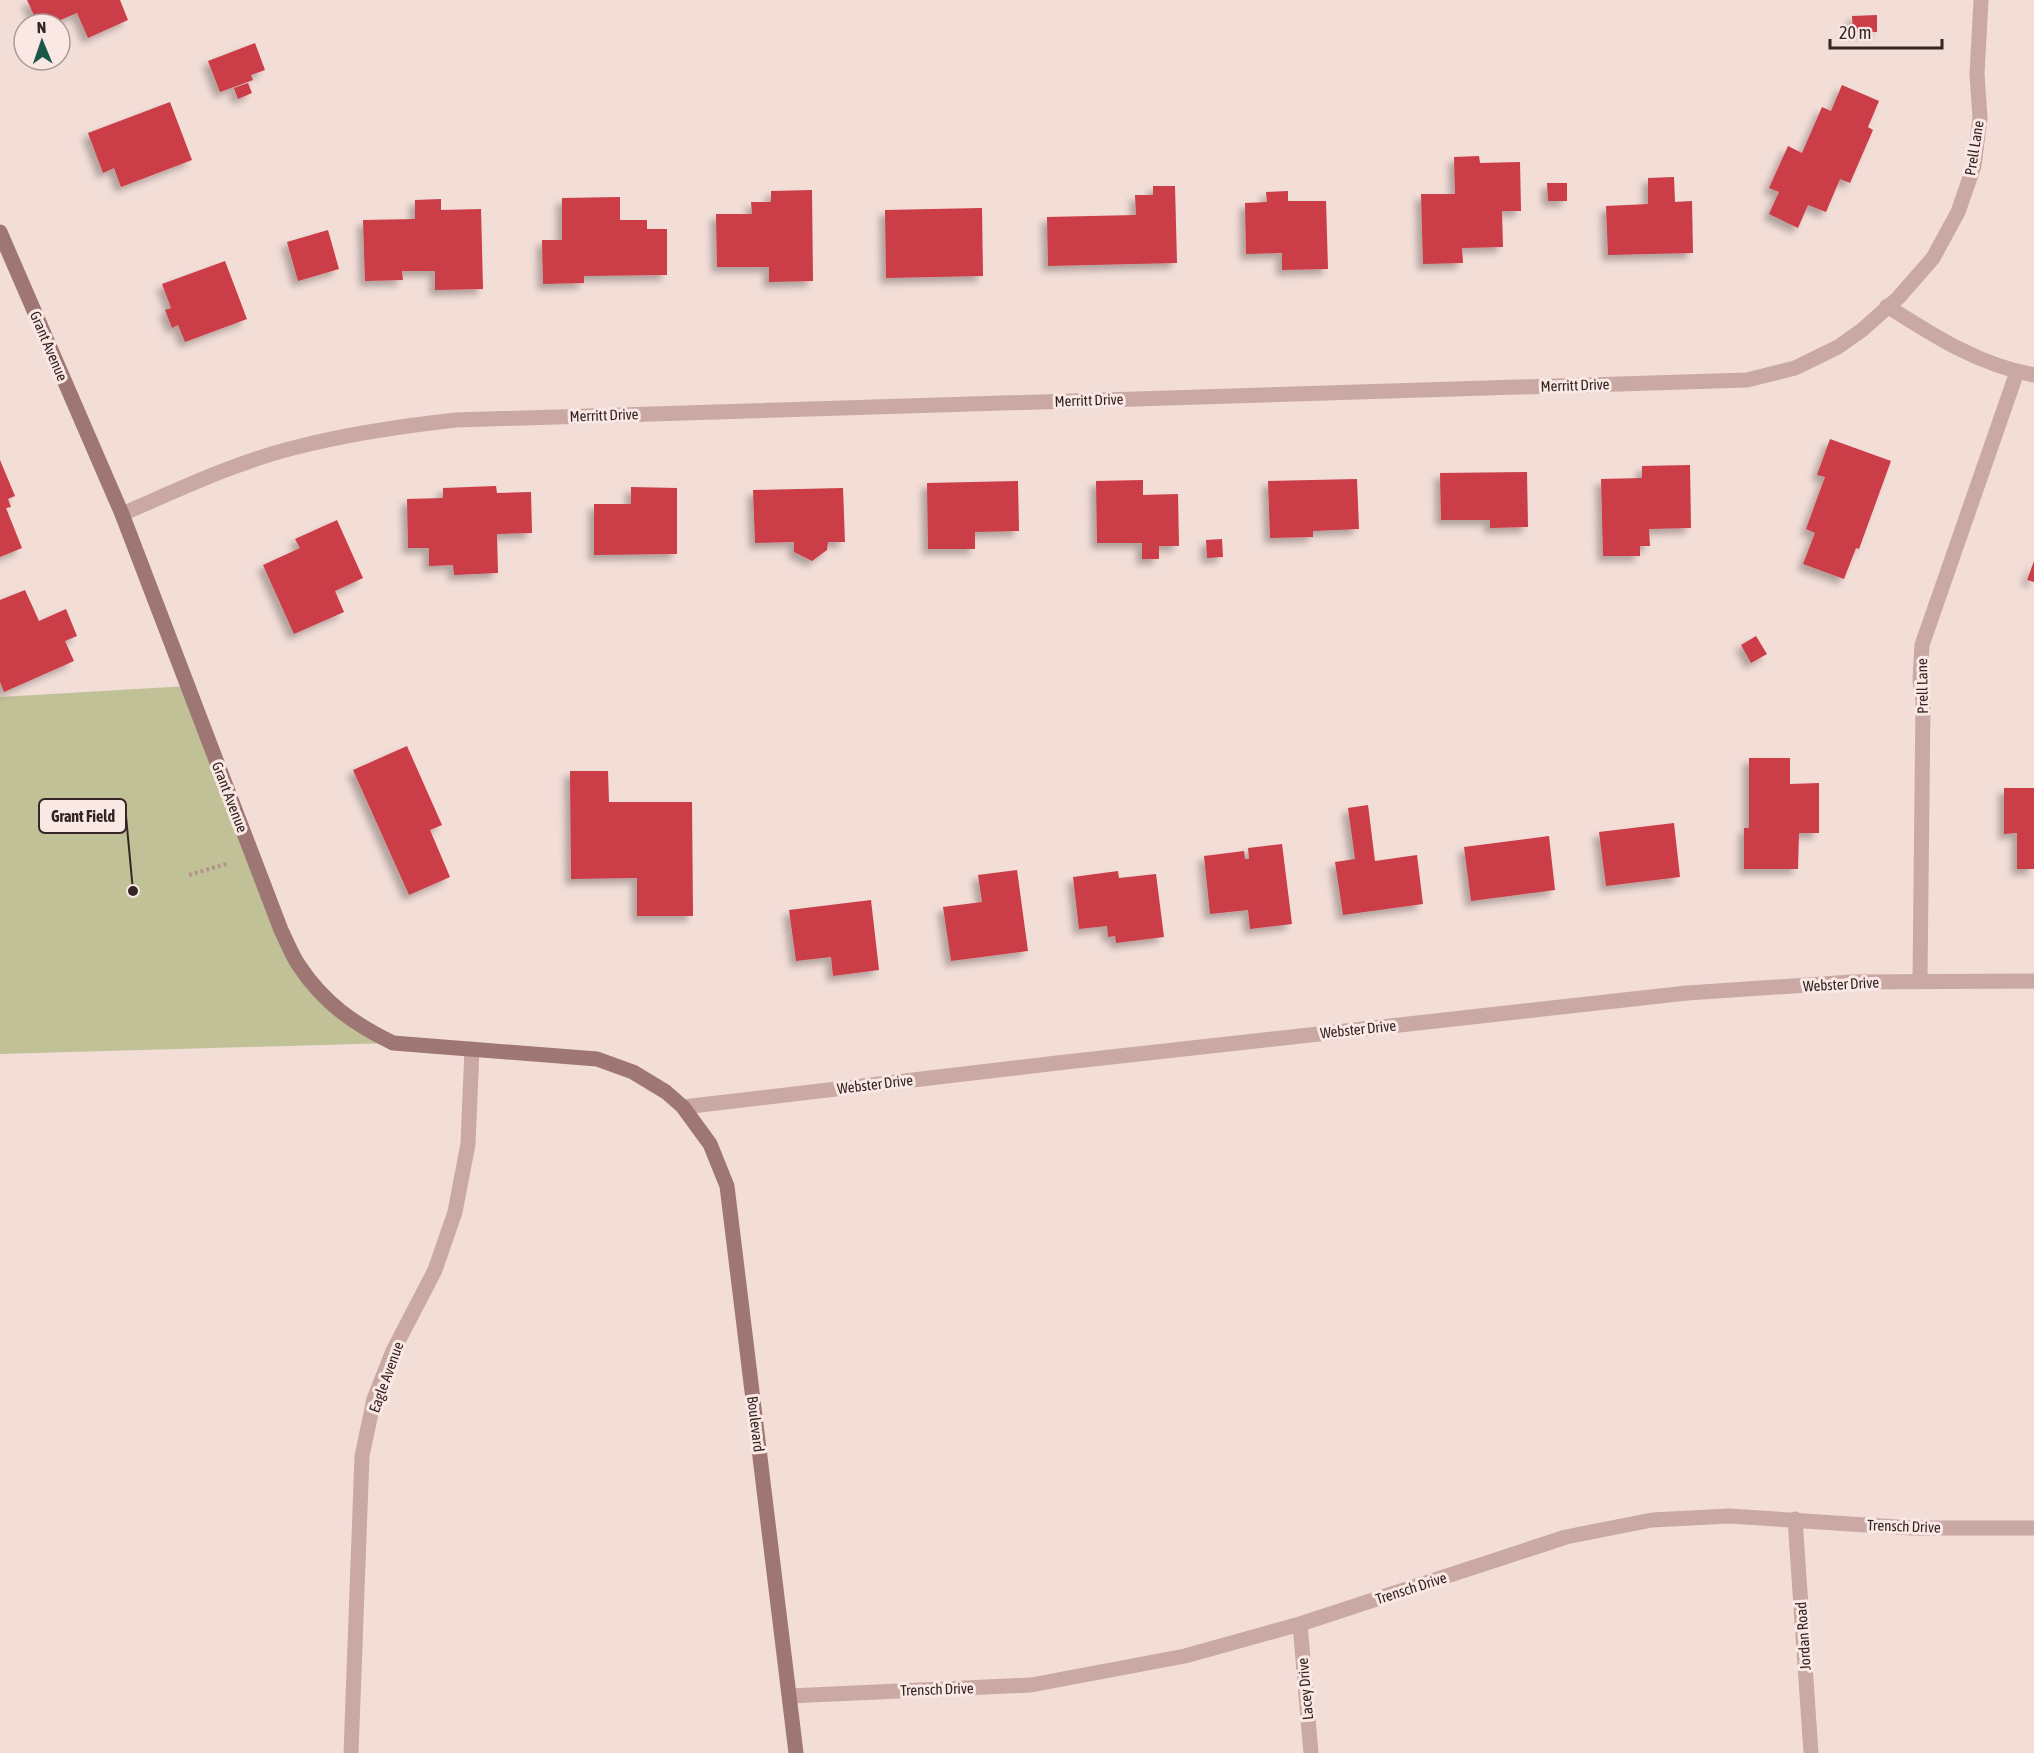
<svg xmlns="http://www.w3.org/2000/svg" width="2034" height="1753" font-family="'Asap Condensed',sans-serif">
<defs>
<filter id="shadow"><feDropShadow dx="-5.5" dy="5.5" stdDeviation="3" flood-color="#0004"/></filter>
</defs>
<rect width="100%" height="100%" fill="#f2ddd7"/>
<path fill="#c0c197" d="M 188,686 L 281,930 L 327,1001 L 393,1043 L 0,1054 L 0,697 Z"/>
<path fill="#cb3c47" filter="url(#shadow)" d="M 27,0 L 120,0 L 128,20 L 88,38 L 77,13 L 51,24 L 38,24 Z
M 1877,15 L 1877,32 L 1853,32 L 1852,16 Z
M 255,43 L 265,70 L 251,75 L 253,80 L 220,92 L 208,61 Z
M 248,83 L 252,93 L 238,99 L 234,88 Z
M 1842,85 L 1879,101 L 1868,127 L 1873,130 L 1850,183 L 1840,179 L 1826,212 L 1808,205 L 1798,228 L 1769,214 L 1779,192 L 1769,188 L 1788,146 L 1802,153 L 1822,107 L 1831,111 Z
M 170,102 L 192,160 L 121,187 L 114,168 L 103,173 L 88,133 Z
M 1479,156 L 1480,163 L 1520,162 L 1521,211 L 1502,211 L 1503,247 L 1462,248 L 1463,263 L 1423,264 L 1421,194 L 1455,194 L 1454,157 Z
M 1674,177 L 1675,202 L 1692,201 L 1693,253 L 1608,255 L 1606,206 L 1648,204 L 1648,178 Z
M 1547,183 L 1567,183 L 1567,201 L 1548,201 Z
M 1153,186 L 1175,186 L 1177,263 L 1048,266 L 1047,217 L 1136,215 L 1135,195 L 1153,195 Z
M 812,190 L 813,281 L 769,282 L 769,267 L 717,267 L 716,214 L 752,214 L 751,202 L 771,202 L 771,191 Z
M 1288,191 L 1288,201 L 1326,201 L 1328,269 L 1282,270 L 1282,253 L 1246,254 L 1245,203 L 1267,202 L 1266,192 Z
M 620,197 L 620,220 L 647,220 L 647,229 L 667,229 L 667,275 L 584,276 L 584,283 L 543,284 L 542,240 L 562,240 L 562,198 Z
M 441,199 L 441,210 L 481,209 L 483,289 L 435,290 L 435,271 L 402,271 L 403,280 L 365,281 L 363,220 L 415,219 L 415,200 Z
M 982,208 L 983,276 L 886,278 L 885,210 Z
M 328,230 L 339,269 L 298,281 L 287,242 Z
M 225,261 L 247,319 L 185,342 L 178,325 L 172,328 L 165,310 L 171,308 L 162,284 Z
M 1830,439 L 1891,461 L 1859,549 L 1856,548 L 1844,579 L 1803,564 L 1815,533 L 1806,529 L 1825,477 L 1817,475 Z
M 0,460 L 15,496 L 8,499 L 11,507 L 6,508 L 22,548 L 0,557 Z
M 1690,465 L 1691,528 L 1649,529 L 1650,546 L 1640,546 L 1640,556 L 1603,556 L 1601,479 L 1642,478 L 1642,466 Z
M 1527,472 L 1528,527 L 1490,528 L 1490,520 L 1441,520 L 1440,473 Z
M 1357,479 L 1359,529 L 1313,531 L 1313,537 L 1270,538 L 1268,481 Z
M 1143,480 L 1143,495 L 1178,494 L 1179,546 L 1159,546 L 1159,559 L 1142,559 L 1142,543 L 1097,543 L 1096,481 Z
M 1018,481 L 1019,531 L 975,532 L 975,549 L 928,549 L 927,483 Z
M 496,486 L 497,493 L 531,492 L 532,533 L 497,534 L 498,573 L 454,575 L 453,565 L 429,566 L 429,548 L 408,548 L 407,499 L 443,498 L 443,488 Z
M 631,487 L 677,488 L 677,554 L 594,555 L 594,504 L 631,504 Z
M 843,488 L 845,542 L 828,542 L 827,550 L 812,561 L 794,552 L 794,542 L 755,543 L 753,490 Z
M 337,520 L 363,578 L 335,591 L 344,612 L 294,634 L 263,565 L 300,548 L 295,539 Z
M 1222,539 L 1223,557 L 1207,558 L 1206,540 Z
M 2034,561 L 2034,582 L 2027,580 Z
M 25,590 L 39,621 L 66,609 L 77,636 L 65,641 L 74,661 L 4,692 L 0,682 L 0,600 Z
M 1756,636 L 1767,654 L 1751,663 L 1741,645 Z
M 407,746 L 442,825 L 430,830 L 450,877 L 409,895 L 353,770 Z
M 1749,758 L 1790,758 L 1790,784 L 1819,783 L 1819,833 L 1799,833 L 1798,869 L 1744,869 L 1744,828 L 1749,828 Z
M 570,771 L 608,771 L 609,802 L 692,802 L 693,916 L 637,916 L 637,878 L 571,879 Z
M 2004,788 L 2034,788 L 2034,869 L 2017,869 L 2017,833 L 2004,834 Z
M 1368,805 L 1375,861 L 1417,855 L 1423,904 L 1343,915 L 1335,862 L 1355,859 L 1348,808 Z
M 1674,823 L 1680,877 L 1606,886 L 1599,832 Z
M 1549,836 L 1555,890 L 1471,901 L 1464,847 Z
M 1282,844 L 1292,924 L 1250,929 L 1248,910 L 1210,914 L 1204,856 L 1244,851 L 1245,859 L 1249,859 L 1248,848 Z
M 1017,870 L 1028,951 L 951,961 L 943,907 L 982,902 L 978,875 Z
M 1118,871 L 1119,878 L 1156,874 L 1164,937 L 1116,943 L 1115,936 L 1108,937 L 1107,926 L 1079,929 L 1073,877 Z
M 871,900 L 879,970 L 833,976 L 831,957 L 796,961 L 789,910 Z"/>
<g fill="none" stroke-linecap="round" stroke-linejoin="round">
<path stroke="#b6928d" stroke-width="4" stroke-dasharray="3 3" stroke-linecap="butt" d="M 189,875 L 229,863"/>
<path stroke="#caa8a3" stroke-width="15" d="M 1887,306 C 1934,336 1979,365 2034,375
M 122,514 C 178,490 234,463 293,448 C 347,434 401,426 456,420 L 1747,380 L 1795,368 L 1838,347 L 1862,330 L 1898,298 L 1933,258 L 1958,212 L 1974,166 L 1980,118 L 1977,74 L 1981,0
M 1920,981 L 1923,700 L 1920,681 L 1922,645 L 2017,372
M 683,1107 L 1057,1063 L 1687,993 L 1851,982 L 2034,981
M 1795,1519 L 1811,1753
M 1300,1624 L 1311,1753
M 790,1696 L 1031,1685 L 1185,1656 L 1300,1624 L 1566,1537 L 1652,1520 L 1729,1516 L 1912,1528 L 2034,1528
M 351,1753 L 362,1456 L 374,1399 L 393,1351 L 435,1270 L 455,1212 L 468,1144 L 472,1049"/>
<path stroke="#9e7674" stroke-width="15" d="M 0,232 L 122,514 L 281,930 C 287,942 292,956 300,967 C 324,1003 354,1024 393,1043 L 597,1059 L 633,1072 L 666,1092 L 683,1107 L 710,1144 L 727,1186 L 796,1753"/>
</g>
<g text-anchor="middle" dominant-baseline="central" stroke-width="6" stroke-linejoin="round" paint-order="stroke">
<g font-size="15" fill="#352525" stroke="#fae8e4">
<text transform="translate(1974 148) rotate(-81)">Prell Lane</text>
<text transform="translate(49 346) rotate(67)">Grant Avenue</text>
<text transform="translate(1575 385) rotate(-2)">Merritt Drive</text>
<text transform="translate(1089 400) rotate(-2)">Merritt Drive</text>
<text transform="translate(604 415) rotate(-2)">Merritt Drive</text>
<text transform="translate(1922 686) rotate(-91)">Prell Lane</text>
<text transform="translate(230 797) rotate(69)">Grant Avenue</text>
<text transform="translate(1841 984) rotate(-3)">Webster Drive</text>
<text transform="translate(1358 1029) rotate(-6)">Webster Drive</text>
<text transform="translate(875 1084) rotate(-7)">Webster Drive</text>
<text transform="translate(386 1377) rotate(-70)">Eagle Avenue</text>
<text transform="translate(756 1424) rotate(83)">Boulevard</text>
<text transform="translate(1904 1526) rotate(2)">Trensch Drive</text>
<text transform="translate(1411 1588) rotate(-18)">Trensch Drive</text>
<text transform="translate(1803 1636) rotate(-94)">Jordan Road</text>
<text transform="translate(937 1689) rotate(-2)">Trensch Drive</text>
<text transform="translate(1305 1689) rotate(-95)">Lacey Drive</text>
</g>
</g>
<path fill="none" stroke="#352525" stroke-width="2" d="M133 891L126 816"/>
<circle fill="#352525" stroke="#fae8e4" stroke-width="2" cx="133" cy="891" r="6"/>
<rect fill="#fae8e4" stroke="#352525" stroke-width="2" x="39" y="799" width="87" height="34" rx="6"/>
<g font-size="16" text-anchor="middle" font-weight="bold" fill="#352525">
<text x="83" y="822">Grant Field</text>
</g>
<g transform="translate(42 42) rotate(358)"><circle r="28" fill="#fae8e4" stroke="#ab9a98" stroke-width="1.5"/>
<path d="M0-4.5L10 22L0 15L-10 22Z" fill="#195848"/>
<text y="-9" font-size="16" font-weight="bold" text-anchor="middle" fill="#352525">N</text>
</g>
<path d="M1830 39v9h112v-9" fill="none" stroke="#352525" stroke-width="3"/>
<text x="1839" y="39" font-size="18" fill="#352525" stroke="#fae8e4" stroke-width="4.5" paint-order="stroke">20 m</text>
</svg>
